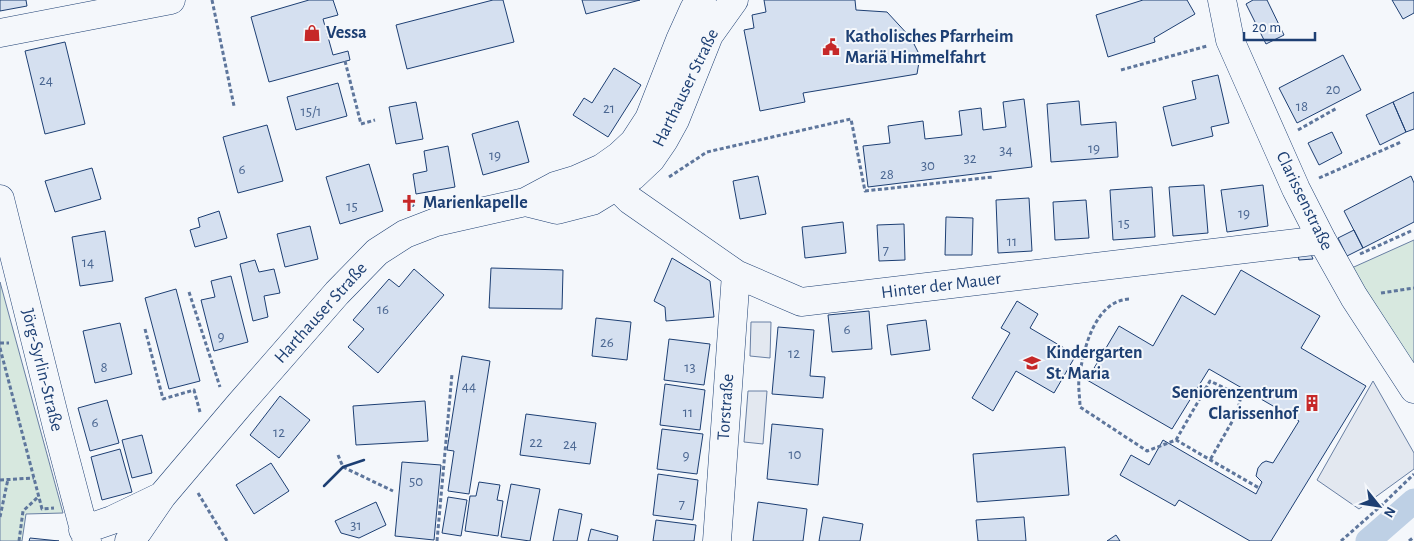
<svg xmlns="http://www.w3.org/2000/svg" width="1414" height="541" font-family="'Alegreya Sans',sans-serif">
<rect width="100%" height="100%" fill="#f4f7fb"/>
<path fill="#d7e8df" stroke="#687fa3" d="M 1414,240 L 1414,373 L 1345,271 Z
M 0,282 L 63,513 L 26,514 L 22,541 L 0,541 Z"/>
<path fill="#e3e8f0" stroke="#687fa3" d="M 751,322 L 771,322 L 770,358 L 750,356 Z
M 1373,381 L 1414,453 L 1414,469 L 1359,509 L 1317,480 Z
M 748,391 L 767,391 L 763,444 L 744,442 Z"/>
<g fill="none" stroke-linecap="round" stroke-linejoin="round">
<path stroke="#bed0e5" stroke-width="25" d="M 1368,541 L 1414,501"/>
</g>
<path fill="#d5e0f0" stroke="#1d3f73" d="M 0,0 L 26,0 L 27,6 L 0,11 Z
M 309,0 L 333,0 L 338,15 L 323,19 L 333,55 L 348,51 L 350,60 L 269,82 L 251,17 Z
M 493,0 L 503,0 L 514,42 L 407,69 L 396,25 Z
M 582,0 L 640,0 L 586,14 Z
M 764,0 L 855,0 L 856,10 L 887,12 L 911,38 L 920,56 L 917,74 L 803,93 L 805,102 L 760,111 L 744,30 L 754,28 L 752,15 L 766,12 Z
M 1143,0 L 1187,0 L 1195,14 L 1154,38 L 1155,42 L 1108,57 L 1096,15 Z
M 1253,0 L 1267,0 L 1284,35 L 1266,44 L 1246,4 Z
M 1392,0 L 1414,0 L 1414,13 L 1403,19 Z
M 65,42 L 85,124 L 45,134 L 25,51 Z
M 1343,55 L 1361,90 L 1297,123 L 1279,88 Z
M 614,68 L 641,85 L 608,137 L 573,115 L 584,98 L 592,103 Z
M 1218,75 L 1229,123 L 1211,127 L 1213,136 L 1172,146 L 1163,107 L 1196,99 L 1192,81 Z
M 338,83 L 347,116 L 296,130 L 287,97 Z
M 1414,92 L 1414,129 L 1406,132 L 1393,102 Z
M 1024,99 L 1032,167 L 868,187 L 863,146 L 890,143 L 888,126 L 923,121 L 925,139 L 962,135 L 959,111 L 981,108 L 983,130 L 1006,127 L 1003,102 Z
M 1079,101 L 1081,125 L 1116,122 L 1118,157 L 1051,162 L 1047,104 Z
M 416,102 L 423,139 L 396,144 L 389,107 Z
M 1393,102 L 1406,132 L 1380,145 L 1366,115 Z
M 518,121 L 529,162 L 483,175 L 472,134 Z
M 267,125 L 283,181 L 238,193 L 223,137 Z
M 1332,132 L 1342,153 L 1319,165 L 1308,143 Z
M 448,146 L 455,187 L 416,194 L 413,174 L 427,171 L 424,151 Z
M 369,164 L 383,211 L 340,224 L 326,177 Z
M 92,168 L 101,199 L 55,212 L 45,181 Z
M 758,176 L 766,214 L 740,219 L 733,181 Z
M 1411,176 L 1414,183 L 1414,222 L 1363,248 L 1344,211 Z
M 1204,185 L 1208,233 L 1173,236 L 1169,187 Z
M 1263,185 L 1268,226 L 1227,232 L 1221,190 Z
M 1152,187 L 1155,237 L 1113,240 L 1110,190 Z
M 412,198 L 414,206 L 407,207 L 405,200 Z
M 1029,198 L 1032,251 L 998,253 L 996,200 Z
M 1086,200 L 1089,238 L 1055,240 L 1053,202 Z
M 219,211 L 227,238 L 195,247 L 190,230 L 200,227 L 198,218 Z
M 946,217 L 973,218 L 972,255 L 945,255 Z
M 843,222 L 846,253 L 805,258 L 802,227 Z
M 904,224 L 905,260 L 879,261 L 877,225 Z
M 310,226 L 318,259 L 285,267 L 277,234 Z
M 1354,230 L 1363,248 L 1347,256 L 1338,238 Z
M 105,231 L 113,281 L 80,286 L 72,237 Z
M 1310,252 L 1313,259 L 1299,260 L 1298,254 Z
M 672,258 L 710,281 L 714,317 L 666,321 L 665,307 L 654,301 Z
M 255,260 L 259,272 L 274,269 L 280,293 L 264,296 L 268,317 L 253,321 L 240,264 Z
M 491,268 L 563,270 L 562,309 L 489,308 Z
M 414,269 L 444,295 L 378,373 L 348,347 L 364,329 L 353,320 L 389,279 L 399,287 Z
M 1241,270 L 1320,316 L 1301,348 L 1366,386 L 1271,541 L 1250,541 L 1179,500 L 1175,506 L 1120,475 L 1131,455 L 1149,465 L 1163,440 L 1256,494 L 1262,482 L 1256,476 L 1258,468 L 1262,463 L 1266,461 L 1273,463 L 1299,421 L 1209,369 L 1172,429 L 1087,380 L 1119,326 L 1153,346 L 1182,295 L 1215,315 Z
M 231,276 L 248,342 L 214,351 L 201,300 L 215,297 L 211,281 Z
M 176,289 L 200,381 L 169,389 L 145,298 Z
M 1017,301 L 1038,314 L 1030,328 L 1076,355 L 1054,393 L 1016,371 L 993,411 L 972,398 L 1010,333 L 1001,328 Z
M 869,311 L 872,349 L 832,352 L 828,315 Z
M 596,318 L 631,322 L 627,360 L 592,356 Z
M 926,320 L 930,350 L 891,355 L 887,325 Z
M 120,323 L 132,374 L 95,383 L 83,331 Z
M 778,327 L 814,330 L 810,376 L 825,377 L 823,398 L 772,394 Z
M 669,339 L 710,344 L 704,385 L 664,380 Z
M 462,356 L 490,361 L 469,494 L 448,491 L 454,451 L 447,450 Z
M 665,384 L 705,390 L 700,430 L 660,425 Z
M 280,396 L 310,420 L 279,458 L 250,435 Z
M 107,400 L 119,443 L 90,451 L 78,408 Z
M 425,401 L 428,441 L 356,445 L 353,406 Z
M 526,414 L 596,423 L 590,464 L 520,455 Z
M 772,424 L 823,429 L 818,485 L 767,479 Z
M 662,429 L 703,434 L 697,474 L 657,469 Z
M 142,435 L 152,473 L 132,478 L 122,440 Z
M 1065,447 L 1069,495 L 977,502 L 973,454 Z
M 120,449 L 132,492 L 102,500 L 91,457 Z
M 402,462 L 441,465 L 434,540 L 395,536 Z
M 271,463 L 289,491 L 254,514 L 236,485 Z
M 658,474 L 698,480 L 693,520 L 653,515 Z
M 479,482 L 500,485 L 497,500 L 503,501 L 498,536 L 465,531 L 470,496 L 476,496 Z
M 511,484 L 540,489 L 530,541 L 501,537 Z
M 448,497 L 467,500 L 461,536 L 442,533 Z
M 376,502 L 386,525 L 359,538 L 341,533 L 335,521 Z
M 758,502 L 807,509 L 803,541 L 753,541 Z
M 559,509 L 582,514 L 577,541 L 553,541 Z
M 823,517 L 863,524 L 860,541 L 819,541 Z
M 1024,517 L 1026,541 L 978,541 L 976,520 Z
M 656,520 L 696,525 L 694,541 L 653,541 Z
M 591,529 L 618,536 L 617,541 L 588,541 Z
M 1116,535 L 1120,541 L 1107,541 Z
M 30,538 L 59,541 L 29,541 Z"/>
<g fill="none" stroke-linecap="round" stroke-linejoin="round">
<g stroke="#1d3f73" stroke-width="29">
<path id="minor" d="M 1222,0 L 1230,40 L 1296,189 L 1322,240 L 1354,297 L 1414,389
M 0,33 L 171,0
M 602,168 L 617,187 L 630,200 L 736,274 L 801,302 L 1322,240
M 0,199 L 58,431 L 87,541
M 525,202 L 557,210 L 592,201 L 633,176 L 651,159 L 664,140 L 675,120 L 709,35 L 734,0
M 83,530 L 112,520 L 160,497
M 129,541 L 138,531 L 162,496 L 240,404 L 337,293 L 377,252 L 405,234 L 436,222 L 525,202 L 555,186 L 575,180 L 602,168 L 619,156 L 634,142 L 649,119 L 680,40 L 694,9 L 702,0
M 717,541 L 736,274"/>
</g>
<path stroke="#5e769c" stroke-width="3" stroke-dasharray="4 2.5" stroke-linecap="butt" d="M 212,0 L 234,106
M 345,61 L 361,124 L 375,120
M 1121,70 L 1207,46
M 1298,130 L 1337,108
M 669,177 L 707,152 L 851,119 L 865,191 L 993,177
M 1319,178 L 1401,142
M 1360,254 L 1411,231
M 189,292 L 220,387
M 1381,293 L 1414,288
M 1129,299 C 1094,301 1083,351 1079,379 C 1078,388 1080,398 1080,407 L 1147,451 L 1176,440 L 1259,488
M 145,329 L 163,399 L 194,390 L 200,412
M 0,343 L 9,343
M 0,348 L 42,509 L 54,508
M 1176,440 L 1210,381 L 1241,396 L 1237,413 L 1210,460
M 338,455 L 343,467 L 393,491
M 0,480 L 34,478
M 198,493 L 227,541
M 0,517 L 8,479
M 19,541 L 23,511 L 38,497
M 437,541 L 452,374
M 1341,541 L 1383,504 L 1414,474
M 1409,541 L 1414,537"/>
<use href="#minor" stroke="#f4f7fb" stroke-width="28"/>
<path stroke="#1d3f73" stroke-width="2.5" d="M 324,486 L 343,467 L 364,460"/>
</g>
<defs>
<g id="shop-bare" transform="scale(1.35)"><path d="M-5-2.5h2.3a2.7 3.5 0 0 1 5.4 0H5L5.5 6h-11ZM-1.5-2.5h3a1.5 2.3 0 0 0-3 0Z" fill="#c62828" stroke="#f4f7fb" stroke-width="2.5" paint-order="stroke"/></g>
<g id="civic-bare" transform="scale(1.35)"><path d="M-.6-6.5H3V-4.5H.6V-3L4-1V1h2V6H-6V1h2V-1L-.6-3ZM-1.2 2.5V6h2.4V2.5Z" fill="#c62828" stroke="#f4f7fb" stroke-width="2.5" paint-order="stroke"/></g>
<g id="church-bare" transform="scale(1.35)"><path d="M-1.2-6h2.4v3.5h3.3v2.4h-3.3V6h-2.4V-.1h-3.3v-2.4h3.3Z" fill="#c62828" stroke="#f4f7fb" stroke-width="2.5" paint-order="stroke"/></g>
<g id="school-bare" transform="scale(1.35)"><path d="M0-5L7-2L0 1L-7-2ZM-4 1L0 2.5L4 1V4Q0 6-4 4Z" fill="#c62828" stroke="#f4f7fb" stroke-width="2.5" paint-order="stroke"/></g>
<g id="building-bare" transform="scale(1.35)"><path d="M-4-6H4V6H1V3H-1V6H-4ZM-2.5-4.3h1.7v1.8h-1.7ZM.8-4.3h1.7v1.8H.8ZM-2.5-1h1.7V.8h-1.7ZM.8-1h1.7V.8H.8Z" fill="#c62828" stroke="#f4f7fb" stroke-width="2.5" paint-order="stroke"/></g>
</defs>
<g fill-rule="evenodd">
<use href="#shop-bare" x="312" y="33"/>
<use href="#civic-bare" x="831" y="47"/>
<use href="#church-bare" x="409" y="203"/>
<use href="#school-bare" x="1032" y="363"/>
<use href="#building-bare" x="1312" y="403"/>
</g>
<g text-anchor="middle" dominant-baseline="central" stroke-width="4" stroke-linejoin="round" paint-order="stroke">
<g font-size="15" fill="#4b6792">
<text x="46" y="80">24</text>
<text x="1333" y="89">20</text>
<text x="1302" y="106">18</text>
<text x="609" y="108">21</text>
<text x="311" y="111">15/1</text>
<text x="1094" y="148">19</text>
<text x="1006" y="150">34</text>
<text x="495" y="155">19</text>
<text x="970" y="158">32</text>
<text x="928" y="165">30</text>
<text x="242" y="169">6</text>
<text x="887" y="174">28</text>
<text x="352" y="206">15</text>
<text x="1244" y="213">19</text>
<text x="1124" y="223">15</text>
<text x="1012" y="241">11</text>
<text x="886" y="250">7</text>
<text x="88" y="262">14</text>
<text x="383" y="309">16</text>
<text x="847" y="329">6</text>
<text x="221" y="336">9</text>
<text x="607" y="342">26</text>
<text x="794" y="353">12</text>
<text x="104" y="367">8</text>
<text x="690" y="367">13</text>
<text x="469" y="386">44</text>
<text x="688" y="412">11</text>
<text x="95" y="422">6</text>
<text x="279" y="432">12</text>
<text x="536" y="442">22</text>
<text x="570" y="444">24</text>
<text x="795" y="454">10</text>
<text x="686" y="455">9</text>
<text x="416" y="481">50</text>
<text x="682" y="504">7</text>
<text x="356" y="525">31</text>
</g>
<g font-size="18" font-weight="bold" fill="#1d3f73" stroke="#f4f7fb" text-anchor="start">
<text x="326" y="33">Vessa</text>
<text x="845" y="37">Katholisches Pfarrheim<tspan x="845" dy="21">Mariä Himmelfahrt</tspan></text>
<text x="423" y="203">Marienkapelle</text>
<text x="1046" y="353">Kindergarten<tspan x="1046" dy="21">St. Maria</tspan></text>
<text x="1298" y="393" text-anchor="end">Seniorenzentrum<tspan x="1298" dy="21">Clarissenhof</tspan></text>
</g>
<g font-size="18" fill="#1d3f73" stroke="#f4f7fb">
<text transform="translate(686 88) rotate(-64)">Harthauser Straße</text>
<text transform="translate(1304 201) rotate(64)">Clarissenstraße</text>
<text transform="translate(941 286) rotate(-7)">Hinter der Mauer</text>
<text transform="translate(321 313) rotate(-48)">Harthauser Straße</text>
<text transform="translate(42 370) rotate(76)">Jörg-Syrlin-Straße</text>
<text transform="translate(726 407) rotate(-86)">Torstraße</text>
</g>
</g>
<g transform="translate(1379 506) rotate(120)" stroke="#f4f7fb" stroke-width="4" paint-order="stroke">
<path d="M0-4L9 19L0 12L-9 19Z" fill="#1d3f73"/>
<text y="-8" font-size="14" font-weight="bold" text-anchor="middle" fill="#1d3f73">N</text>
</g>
<path d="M1244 32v8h71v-8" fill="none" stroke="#1d3f73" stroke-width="2.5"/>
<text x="1252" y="32" font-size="15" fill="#1d3f73" stroke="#f4f7fb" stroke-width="4" paint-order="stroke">20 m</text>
</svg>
